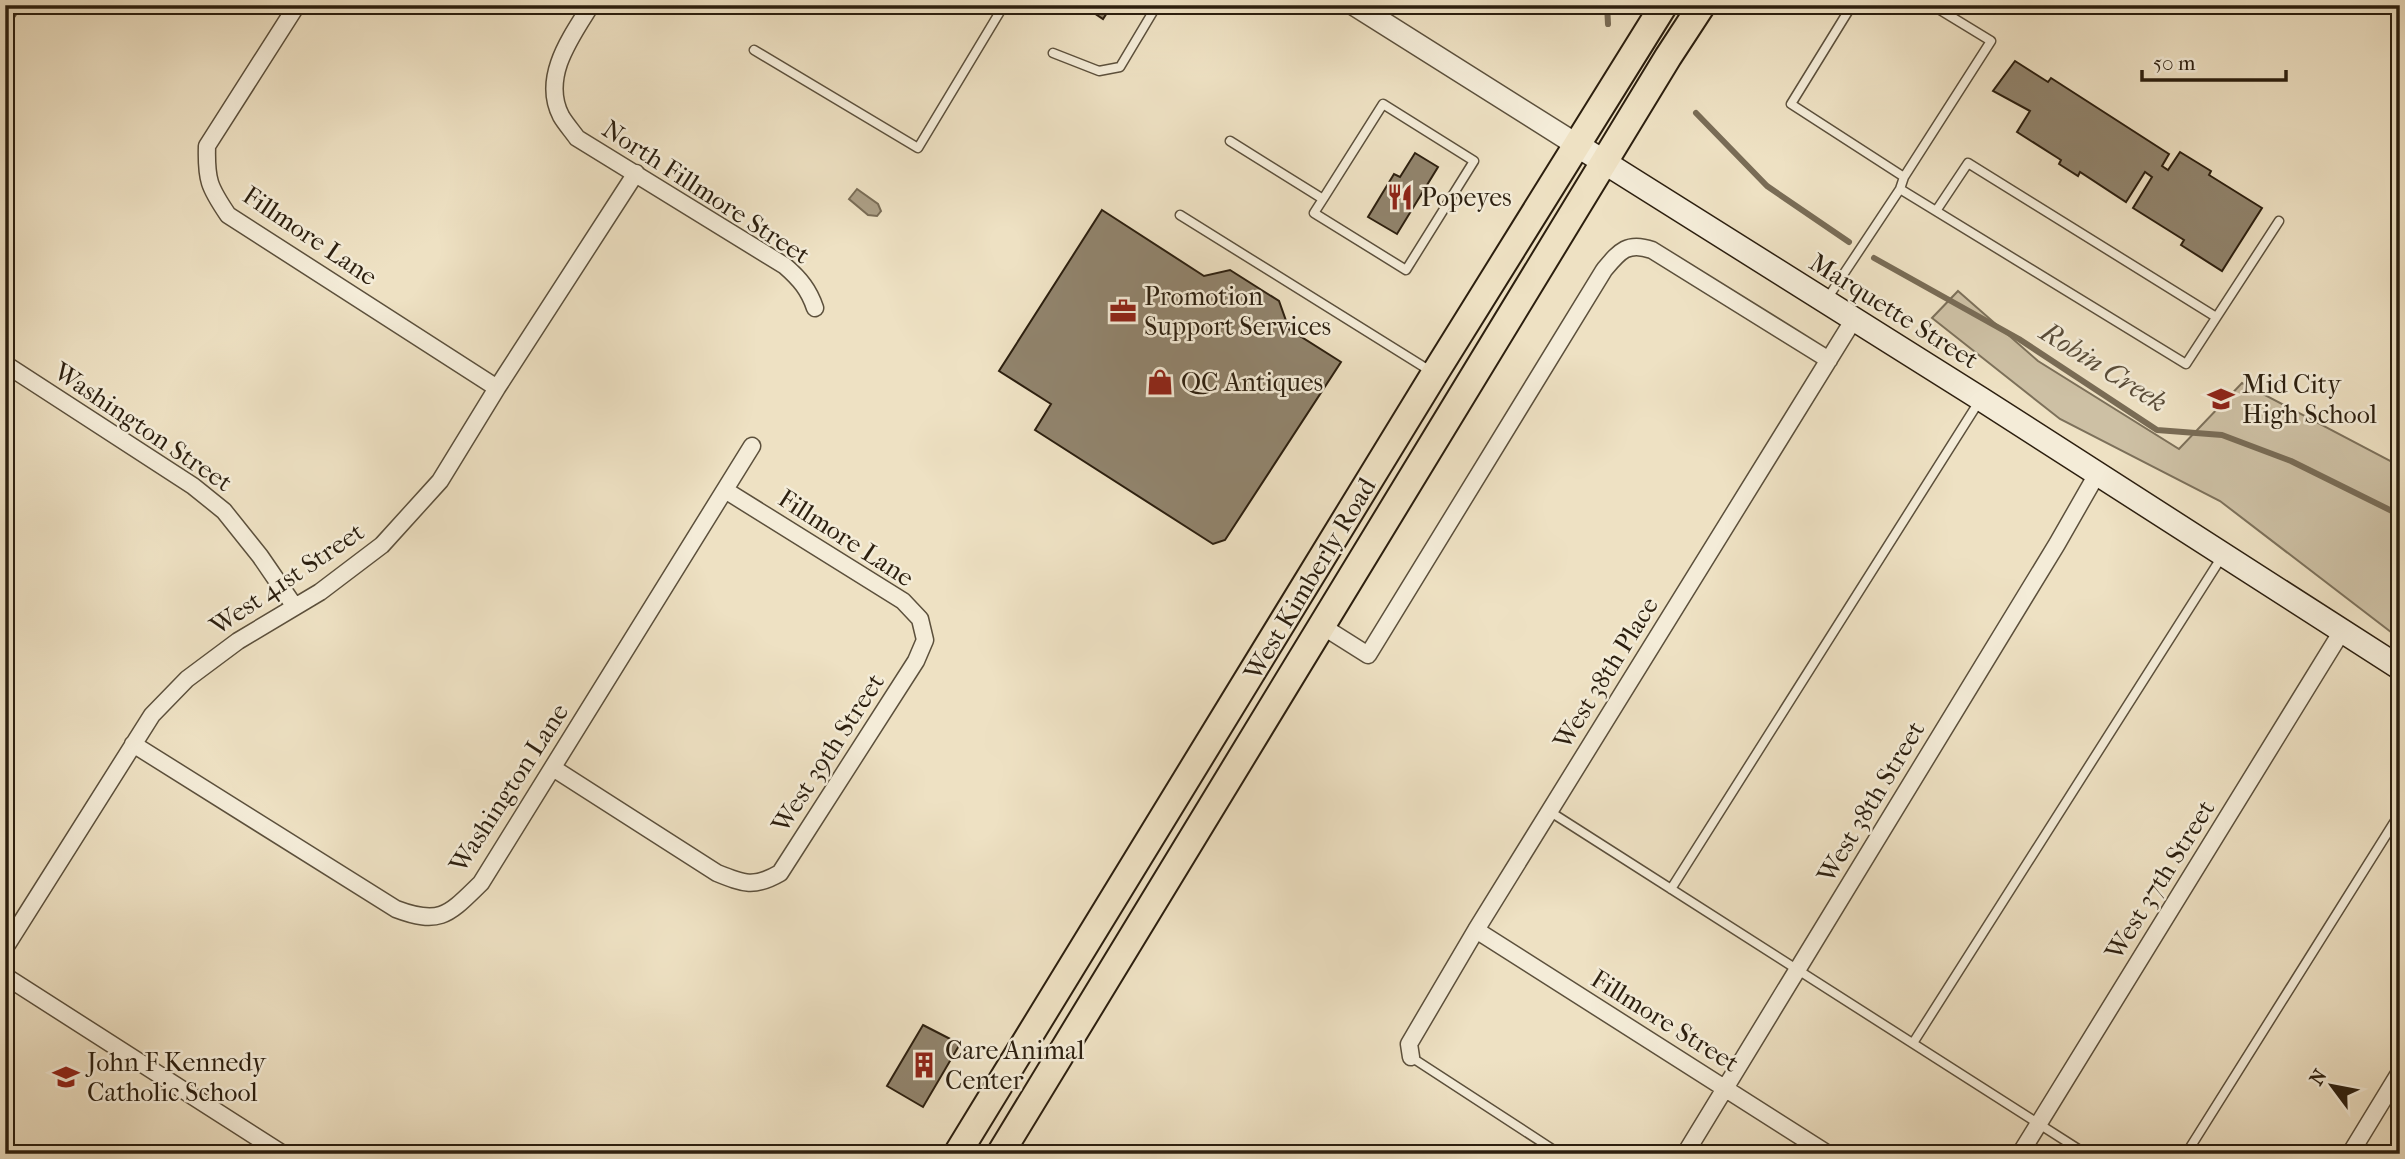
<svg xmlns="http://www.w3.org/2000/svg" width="2405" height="1159" font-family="'IM FELL French Canon',serif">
<rect width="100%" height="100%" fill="#eee1c3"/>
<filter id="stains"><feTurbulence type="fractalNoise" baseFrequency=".00286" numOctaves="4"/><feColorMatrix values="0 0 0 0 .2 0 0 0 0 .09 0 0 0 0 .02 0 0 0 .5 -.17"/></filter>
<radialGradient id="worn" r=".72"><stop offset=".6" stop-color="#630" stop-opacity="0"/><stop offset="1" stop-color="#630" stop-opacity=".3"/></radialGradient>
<path fill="#cdc0a4" stroke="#7c705a" stroke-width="2" d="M 1958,291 L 2038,361 L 2179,449 L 2242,383 L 2400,466 L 2400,639 L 2220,501 L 2060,419 L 1932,318 Z"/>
<path fill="#ac9f86" stroke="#796c56" stroke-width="2" d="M 857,189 L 878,204 L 881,211 L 877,216 L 868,215 L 849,199 Z"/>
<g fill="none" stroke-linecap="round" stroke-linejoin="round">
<path stroke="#796c56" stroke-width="6" d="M 1607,5 L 1608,24
M 1696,113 L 1767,186 L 1849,242
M 1874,258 L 2019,339 L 2157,430 L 2222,435 L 2291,461 L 2400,515"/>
</g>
<path fill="#91846d" stroke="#2c1f0f" stroke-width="2" d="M 1082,5 L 1112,5 L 1103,19 Z
M 2015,61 L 2048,82 L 2051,78 L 2169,154 L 2162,166 L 2168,170 L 2180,152 L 2211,171 L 2209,175 L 2262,208 L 2222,271 L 2181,245 L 2184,240 L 2133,208 L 2152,177 L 2145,172 L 2126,202 L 2080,172 L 2078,176 L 2059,164 L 2061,160 L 2017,132 L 2030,111 L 1993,91 Z
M 1415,153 L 1438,167 L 1397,234 L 1368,217 L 1394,174 L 1400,177 Z
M 1102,210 L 1204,276 L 1230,270 L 1279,301 L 1289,329 L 1341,362 L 1225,540 L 1213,544 L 1035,430 L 1051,404 L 999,371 Z
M 923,1025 L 960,1044 L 923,1107 L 887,1086 Z"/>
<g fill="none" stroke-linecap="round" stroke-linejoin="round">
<g stroke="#5c503c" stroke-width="11">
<path id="service" d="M 754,50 L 918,148 L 1004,5
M 1053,53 L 1099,71 L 1120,67 L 1157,5
M 1230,141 L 1323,199 L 1383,104 L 1474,161 L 1406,270 L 1314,213 L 1323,199
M 1904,177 L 1991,41 L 1932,5
M 1900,189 L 2186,364 L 2279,221
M 1936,211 L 1968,163 L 2216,317
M 1180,215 L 1432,372
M 1827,299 L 1900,189 L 1904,177 L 1791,104 L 1852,5
M 1549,811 L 2086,1154
M 1671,889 L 1980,400
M 1913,1043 L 2223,555
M 1411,1057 L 1560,1154
M 251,1154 L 261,1139
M 2186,1154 L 2400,813"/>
</g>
<g stroke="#5c503c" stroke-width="19">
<path id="minor" d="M 297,5 L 207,146 C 206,180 209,187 228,215 L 497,388
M 591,5 C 571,37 541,77 561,116 C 565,123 572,131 577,138 L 785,266 C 800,279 809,290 815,308
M 5,16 L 12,5
M 5,364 L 193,486 L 224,511 L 260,556 L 295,607
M 1322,626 L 1368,655 L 1604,270 C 1619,252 1627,241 1652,250 L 1829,360
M 133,744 L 396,909 C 441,926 449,914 481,883 L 752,446
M 553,768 L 717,873 C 744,884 754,888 780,873 L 916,661 L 925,640 L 920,619 L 903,601 L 725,490
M 1476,930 L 1828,1154
M 5,948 L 152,715 L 187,679 L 238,641 L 320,592 L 382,545 L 440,481 L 497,388 L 636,173
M 5,976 L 283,1154
M 1411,1057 L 1409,1044 L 1476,930 L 1854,319
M 1685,1154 L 2057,544 L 2097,474
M 2020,1154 L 2342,631
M 2350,1154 L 2400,1072"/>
</g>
<g stroke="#5c503c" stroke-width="24">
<path id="tertiary" d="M 1355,5 L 1577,145"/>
</g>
<g stroke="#2c1f0f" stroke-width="26">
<path id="secondary" d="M 1577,145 L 1981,399 L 2400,668"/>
</g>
<g stroke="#2c1f0f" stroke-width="30">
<path id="primary" d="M 957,1154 L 1435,373 L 1664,5
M 1000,1154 L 1668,57 L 1702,5"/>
</g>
<use href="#service" stroke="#f4ecd8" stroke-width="8"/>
<use href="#minor" stroke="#f4ecd8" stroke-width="16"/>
<use href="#tertiary" stroke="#f4ecd8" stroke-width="21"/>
<use href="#secondary" stroke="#f4ecd8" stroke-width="23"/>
<use href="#primary" stroke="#eee1c3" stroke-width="26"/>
</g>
<defs>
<g id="restaurant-bare" transform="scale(2.1)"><path d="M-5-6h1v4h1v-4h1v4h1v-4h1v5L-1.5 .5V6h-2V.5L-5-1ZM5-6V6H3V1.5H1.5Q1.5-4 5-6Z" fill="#8f2418" stroke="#f4ecd8" stroke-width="2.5" paint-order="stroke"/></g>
<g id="office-bare" transform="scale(2.1)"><path d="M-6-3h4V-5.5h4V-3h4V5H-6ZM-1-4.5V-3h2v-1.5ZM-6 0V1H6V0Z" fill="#8f2418" stroke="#f4ecd8" stroke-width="2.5" paint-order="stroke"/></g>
<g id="shop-bare" transform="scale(2.1)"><path d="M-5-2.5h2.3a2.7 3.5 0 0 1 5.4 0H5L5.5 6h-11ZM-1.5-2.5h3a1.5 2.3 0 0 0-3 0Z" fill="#8f2418" stroke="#f4ecd8" stroke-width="2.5" paint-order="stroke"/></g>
<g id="school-bare" transform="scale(2.1)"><path d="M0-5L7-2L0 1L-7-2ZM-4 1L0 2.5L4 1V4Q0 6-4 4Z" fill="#8f2418" stroke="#f4ecd8" stroke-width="2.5" paint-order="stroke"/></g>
<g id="building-bare" transform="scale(2.1)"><path d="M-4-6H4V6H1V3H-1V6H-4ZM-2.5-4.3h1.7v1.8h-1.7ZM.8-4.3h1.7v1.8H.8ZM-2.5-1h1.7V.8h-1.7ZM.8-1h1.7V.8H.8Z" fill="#8f2418" stroke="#f4ecd8" stroke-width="2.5" paint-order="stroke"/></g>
</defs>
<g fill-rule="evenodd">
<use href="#restaurant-bare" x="1400" y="197"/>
<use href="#office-bare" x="1123" y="311"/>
<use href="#shop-bare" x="1160" y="382"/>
<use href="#school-bare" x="2221" y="399"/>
<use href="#building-bare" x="924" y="1065"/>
<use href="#school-bare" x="66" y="1077"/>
</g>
<g text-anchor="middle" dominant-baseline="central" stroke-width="5" stroke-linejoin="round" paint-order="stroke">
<g font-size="26" fill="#2c1f0f" stroke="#f4ecd8">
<text transform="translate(706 192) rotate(33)">North Fillmore Street</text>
<text transform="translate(310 236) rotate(34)">Fillmore Lane</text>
<text transform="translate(1894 311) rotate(32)">Marquette Street</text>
<text transform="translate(143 427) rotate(34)">Washington Street</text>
<text transform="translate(846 538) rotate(33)">Fillmore Lane</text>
<text transform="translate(287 579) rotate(-34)">West 41st Street</text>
<text transform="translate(1310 579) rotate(-59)">West Kimberly Road</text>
<text transform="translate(1606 673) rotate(-58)">West 38th Place</text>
<text transform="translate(828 753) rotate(-57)">West 39th Street</text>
<text transform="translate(509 788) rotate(-57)">Washington Lane</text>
<text transform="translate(1871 802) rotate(-59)">West 38th Street</text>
<text transform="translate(2160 880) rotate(-58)">West 37th Street</text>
<text transform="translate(1665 1021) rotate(32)">Fillmore Street</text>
</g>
<g font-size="26" fill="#2c1f0f" stroke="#f4ecd8" text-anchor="start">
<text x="1421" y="197">Popeyes</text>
<text x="1144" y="296">Promotion<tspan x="1144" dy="30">Support Services</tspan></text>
<text x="1181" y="382">QC Antiques</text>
<text x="2242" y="384">Mid City<tspan x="2242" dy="30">High School</tspan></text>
<text x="945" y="1050">Care Animal<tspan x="945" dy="30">Center</tspan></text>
<text x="87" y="1062">John F Kennedy<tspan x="87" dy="30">Catholic School</tspan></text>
</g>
<g font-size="28" font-style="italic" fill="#594c39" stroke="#f4ecd8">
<text transform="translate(2104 367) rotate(32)">Robin Creek</text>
</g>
</g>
<rect width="2405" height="1159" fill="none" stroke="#eee1c3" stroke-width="28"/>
<rect x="7" y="7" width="2391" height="1145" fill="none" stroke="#2c1f0f" stroke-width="3.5"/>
<rect x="14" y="14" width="2377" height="1131" fill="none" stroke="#2c1f0f" stroke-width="2"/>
<g transform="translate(2332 1086) rotate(302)" stroke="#f4ecd8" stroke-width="5" paint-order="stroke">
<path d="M0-5L12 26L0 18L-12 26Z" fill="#2c1f0f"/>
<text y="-10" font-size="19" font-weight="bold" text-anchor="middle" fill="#2c1f0f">N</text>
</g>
<path d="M2142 70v10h144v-10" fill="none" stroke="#2c1f0f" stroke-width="3.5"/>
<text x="2153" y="70" font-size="21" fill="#2c1f0f" stroke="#f4ecd8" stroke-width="5" paint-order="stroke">50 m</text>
<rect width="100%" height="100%" filter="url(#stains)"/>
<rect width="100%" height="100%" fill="url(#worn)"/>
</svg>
